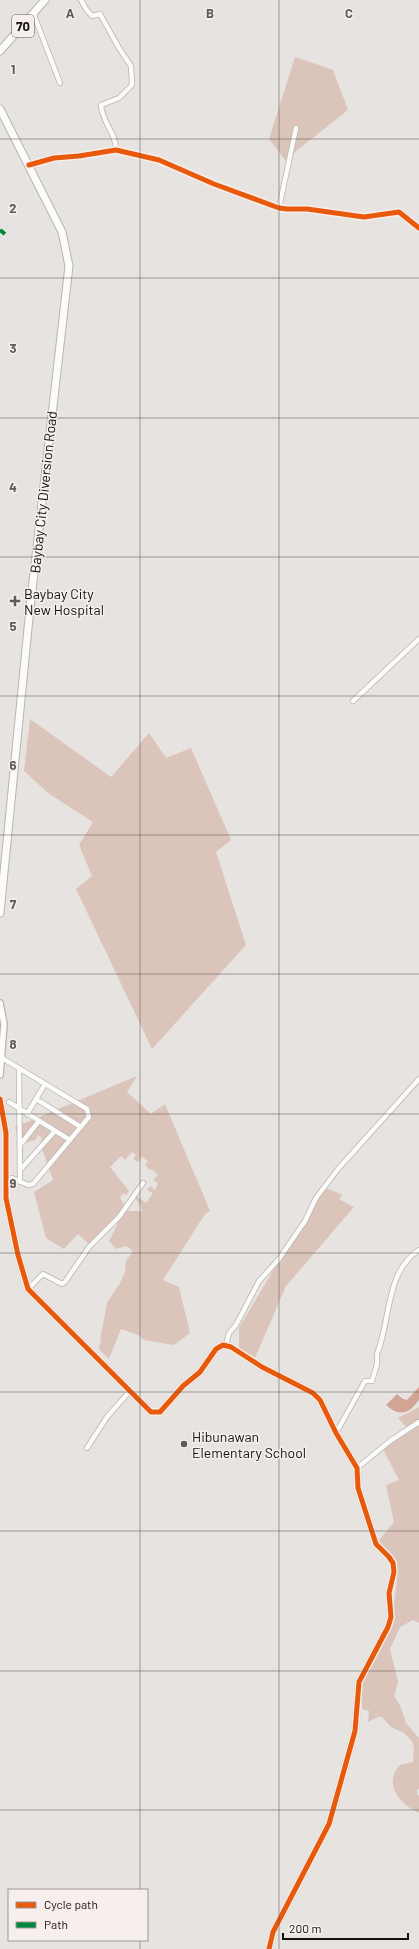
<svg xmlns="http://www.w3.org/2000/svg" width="419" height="1949" font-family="Barlow,sans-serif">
<rect width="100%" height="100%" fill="#e7e3e1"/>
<path fill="#dbc4ba" d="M 295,57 L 333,70 L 348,110 L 285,160 L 269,139 Z
M 30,719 L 111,777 L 149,733 L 166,758 L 191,748 L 231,840 L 216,852 L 246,945 L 152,1049 L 76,889 L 92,876 L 79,845 L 93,822 L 48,793 L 24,771 Z
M 137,1076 L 127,1092 L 151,1114 L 165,1104 L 210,1211 L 205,1214 L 163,1280 L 179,1287 L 190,1333 L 174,1345 L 144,1340 L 138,1335 L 121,1329 L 109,1359 L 98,1348 L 101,1343 L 100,1340 L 107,1303 L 120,1283 L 125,1272 L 126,1261 L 133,1251 L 126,1246 L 116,1249 L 109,1241 L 124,1211 L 142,1211 L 141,1206 L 135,1198 L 137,1196 L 146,1203 L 153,1193 L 147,1190 L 150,1186 L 155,1190 L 158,1183 L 153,1180 L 158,1175 L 152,1169 L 150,1170 L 145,1165 L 148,1161 L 142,1157 L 138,1162 L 133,1159 L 136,1155 L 132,1152 L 125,1160 L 121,1156 L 110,1167 L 129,1191 L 126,1195 L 123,1193 L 120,1198 L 125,1206 L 89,1244 L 78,1234 L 64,1249 L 46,1238 L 34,1192 L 53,1180 L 40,1143 L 42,1138 L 38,1135 L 35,1140 L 20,1144 L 15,1127 Z
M 326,1188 L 343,1195 L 339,1199 L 354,1207 L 286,1286 L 255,1358 L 239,1349 L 239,1328 L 316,1198 Z
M 419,1407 L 419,1623 L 413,1620 L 400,1627 L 390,1649 L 398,1682 L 394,1696 L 400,1705 L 406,1723 L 419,1738 L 419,1789 L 417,1790 L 417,1794 L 419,1796 L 419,1813 C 399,1804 383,1784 400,1765 L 413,1762 L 414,1748 L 412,1741 L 404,1733 L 391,1727 L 382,1717 L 378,1717 L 368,1722 L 369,1711 L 362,1709 L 362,1683 L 388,1633 L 395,1599 L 397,1579 L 394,1559 L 378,1542 L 394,1522 L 386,1485 L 399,1480 L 383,1449 L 406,1427 L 398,1418 Z"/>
<path fill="#d1a493" d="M 419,1387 L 419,1400 C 409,1414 399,1417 386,1405 L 397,1394 L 403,1399 L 407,1400 Z"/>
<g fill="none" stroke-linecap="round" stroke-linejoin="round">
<g stroke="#b7b4b3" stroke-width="6">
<path id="minor" d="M 81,0 L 86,9 L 92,16 L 100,14 L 119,48 L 131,66 L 132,85 L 119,98 L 101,105 C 102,123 116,132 116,150
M 34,15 L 60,83
M 29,165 L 54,158 L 79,156 L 116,150 L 159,160 L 214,184 L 279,208 L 287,209 L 307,209 L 364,217 L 399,212 L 419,228
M 279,208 L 296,128
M 353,701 L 419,639
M 2,1058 L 87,1109 L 89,1117 L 33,1184 L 28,1185 L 12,1178
M 19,1068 L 20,1182
M 36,1099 L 81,1127
M 9,1102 L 70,1140
M 27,1114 L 45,1084
M 20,1145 L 39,1121
M 20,1170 L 55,1131
M 28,1289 L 43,1274 L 62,1284 L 65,1282 L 89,1247 L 119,1217 L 143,1183
M 226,1345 L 229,1333 L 236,1325 L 259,1281 L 279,1259 L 305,1221 L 316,1198 L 338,1169 L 419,1079
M 336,1433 L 365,1381 L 372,1381 L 377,1364 L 377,1354 C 391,1320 385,1272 419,1250
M 87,1448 L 107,1417 L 129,1392
M 357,1468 L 390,1441 L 419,1422"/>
</g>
<g stroke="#b7b4b3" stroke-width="8">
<path id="tertiary" d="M 0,1003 L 4,1024 L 0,1075
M 0,1099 L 6,1133 L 6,1198 L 18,1255 L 28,1289 L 151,1412 L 160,1412 L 183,1386 L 200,1372 L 216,1349 L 223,1345 L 231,1347 L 262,1367 L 313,1393 L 320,1400 L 336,1433 L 357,1468 L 358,1488 L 376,1544 L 389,1557 L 393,1563 L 394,1572 L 389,1593 L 391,1617 L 388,1627 L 359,1682 L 355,1731 L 329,1824 L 273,1932 L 269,1949"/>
</g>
<g stroke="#b7b4b3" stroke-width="9">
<path id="trunk" d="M 0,51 L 45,0
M 0,109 L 62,232 L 69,266 L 30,608 L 0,913"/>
</g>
<use href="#minor" stroke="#fbfbfa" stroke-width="4.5"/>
<use href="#tertiary" stroke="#fbfbfa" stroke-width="5.5"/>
<use href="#trunk" stroke="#fbfbfa" stroke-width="7"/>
<path stroke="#00873e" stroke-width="4" stroke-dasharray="8 4" stroke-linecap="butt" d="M 0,230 L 5,234"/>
<g stroke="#f6efec" stroke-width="8">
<path id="cycleway" d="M 29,165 L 54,158 L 79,156 L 116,150 L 159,160 L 214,184 L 279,208 L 287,209 L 307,209 L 364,217 L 399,212 L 419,228
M 0,1099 L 6,1133 L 6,1198 L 18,1255 L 28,1289 L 151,1412 L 160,1412 L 183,1386 L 200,1372 L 216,1349 L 223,1345 L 231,1347 L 262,1367 L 313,1393 L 320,1400 L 336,1433 L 357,1468 L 358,1488 L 376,1544 L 389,1557 L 393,1563 L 394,1572 L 389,1593 L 391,1617 L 388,1627 L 359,1682 L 355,1731 L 329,1824 L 273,1932 L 269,1949"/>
</g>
<use href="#cycleway" stroke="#e8590c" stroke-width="5"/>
</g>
<path fill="none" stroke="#5e5b5a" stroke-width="1" stroke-opacity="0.55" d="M 140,0 L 140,1890M 279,0 L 279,1949M 0,139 L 419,139M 0,278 L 419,278M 0,418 L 419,418M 0,557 L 419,557M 0,696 L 419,696M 0,835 L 419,835M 0,974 L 419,974M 0,1114 L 419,1114M 0,1253 L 419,1253M 0,1392 L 419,1392M 0,1531 L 419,1531M 0,1671 L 419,1671M 0,1810 L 419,1810M 140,1940 L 140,1949"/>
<g fill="#5e5b5a" stroke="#f6efec" stroke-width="1.5">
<path d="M13 595h4v4h4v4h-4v4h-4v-4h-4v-4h4z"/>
<circle cx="184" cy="1444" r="4"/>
</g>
<g text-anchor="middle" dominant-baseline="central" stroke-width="3" stroke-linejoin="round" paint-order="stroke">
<rect fill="#f6efec" stroke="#585453" stroke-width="1" x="12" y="15" width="22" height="22" rx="3"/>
<g font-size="13" font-weight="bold" fill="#151212">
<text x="23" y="26">70</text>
</g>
<g font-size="14" fill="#151212" stroke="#f6efec">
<text transform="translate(43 492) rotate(-84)">Baybay City Diversion Road</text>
</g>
<g font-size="14" fill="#151212" stroke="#f6efec" text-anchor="start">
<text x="24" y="593">Baybay City<tspan x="24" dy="16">New Hospital</tspan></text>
<text x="192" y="1436">Hibunawan<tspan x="192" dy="16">Elementary School</tspan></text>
</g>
</g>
<g font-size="13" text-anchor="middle" font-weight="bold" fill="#5e5b5a" stroke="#f6efec" stroke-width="3" stroke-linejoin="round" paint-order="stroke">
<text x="70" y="18">A</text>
<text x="210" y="18">B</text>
<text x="349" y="18">C</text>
<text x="13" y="74">1</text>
<text x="13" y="213">2</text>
<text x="13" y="353">3</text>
<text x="13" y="492">4</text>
<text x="13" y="631">5</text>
<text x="13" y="770">6</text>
<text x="13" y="909">7</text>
<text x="13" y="1049">8</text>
<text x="13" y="1188">9</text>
</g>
<rect x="8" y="1889" width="140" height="52" fill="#f6efec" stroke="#9c9795"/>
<rect x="16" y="1902" width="20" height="6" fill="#e8590c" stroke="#9c9795"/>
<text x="44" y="1909" font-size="12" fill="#151212">Cycle path</text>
<rect x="16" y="1922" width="20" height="6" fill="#00873e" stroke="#9c9795"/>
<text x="44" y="1929" font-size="12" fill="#151212">Path</text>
<path d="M283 1933v6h125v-6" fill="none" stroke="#151212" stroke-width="2"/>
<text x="289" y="1933" font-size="12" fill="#151212" stroke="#f6efec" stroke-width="3" paint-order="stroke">200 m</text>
</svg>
